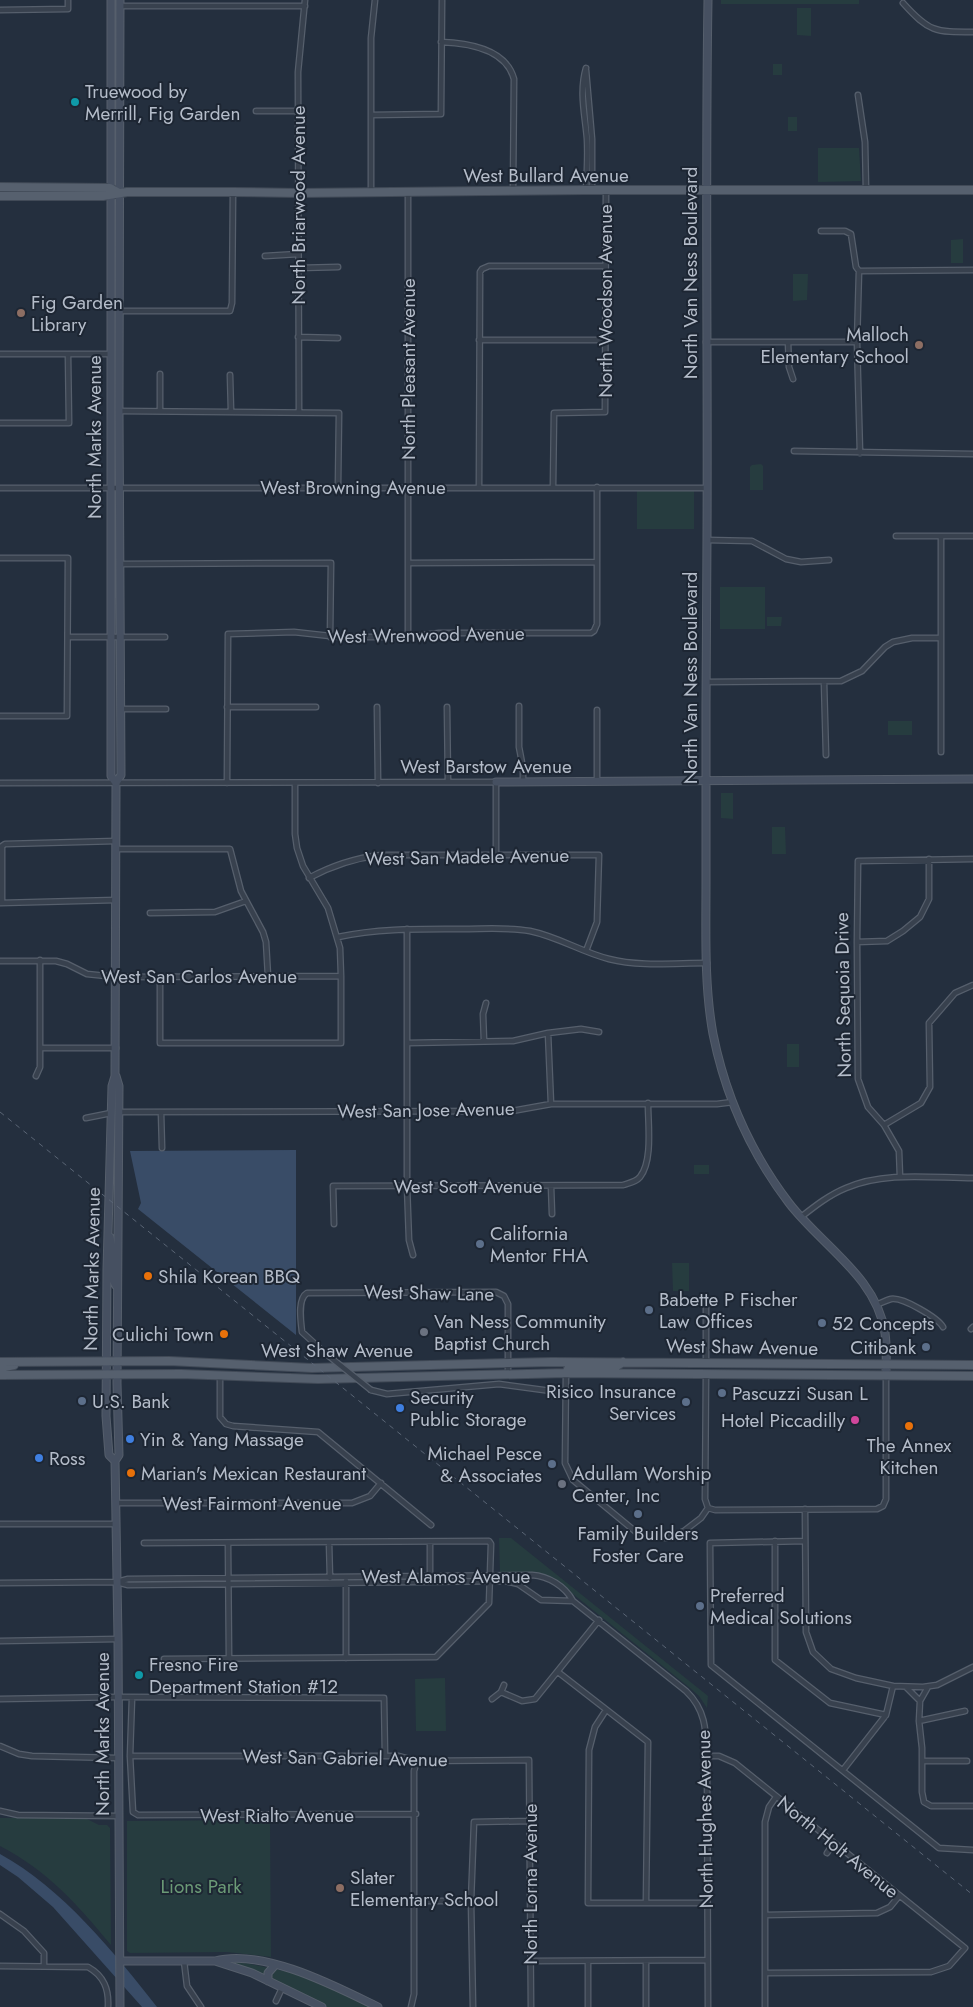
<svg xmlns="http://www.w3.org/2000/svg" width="973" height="2007" font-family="Jost,sans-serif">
<rect width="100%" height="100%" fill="#242f3e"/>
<path fill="#263c3f" d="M 721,0 L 859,0 L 859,4 L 721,4 Z
M 797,8 L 811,8 L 811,36 L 797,35 Z
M 773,64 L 782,64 L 782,75 L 773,75 Z
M 788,117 L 797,117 L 797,131 L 788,131 Z
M 818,148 L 859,148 L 861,181 L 818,182 Z
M 963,239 L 963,263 L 951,263 L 951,240 Z
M 793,274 L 808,274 L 807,300 L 793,301 Z
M 761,464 L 763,466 L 763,490 L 750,490 L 750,467 L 752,465 Z
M 637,491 L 694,491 L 694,529 L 637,529 Z
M 720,587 L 765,587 L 765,629 L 720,629 Z
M 767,617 L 782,617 L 781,626 L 767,626 Z
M 888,721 L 912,721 L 912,735 L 888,735 Z
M 721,793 L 733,793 L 733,819 L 721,818 Z
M 772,827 L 785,827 L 786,854 L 772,854 Z
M 787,1044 L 799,1044 L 799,1067 L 787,1067 Z
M 694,1165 L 709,1165 L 709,1174 L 694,1174 Z
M 672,1263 L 689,1263 L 689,1291 L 673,1291 Z
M 499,1538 L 511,1538 L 708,1696 L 707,1708 L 699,1696 L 690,1688 L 553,1578 L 536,1572 L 500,1573 Z
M 445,1678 L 446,1731 L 416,1731 L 415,1679 Z
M 0,1818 L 85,1818 L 99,1825 L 107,1825 L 110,1828 L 111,1945 C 77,1904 48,1871 0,1846 Z
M 270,1820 L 271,1957 L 227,1952 L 130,1953 L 127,1951 L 127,1821 Z
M 224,1962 L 245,1963 L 298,1974 L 373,2007 L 327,2007 L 266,1977 Z"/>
<path fill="#394c67" d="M 296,1150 L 296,1335 L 138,1209 L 141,1203 L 130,1151 Z
M 0,1854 C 62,1888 114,1952 157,2007 L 142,2007 L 53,1907 L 18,1877 L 0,1865 Z"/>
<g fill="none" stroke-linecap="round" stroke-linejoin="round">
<g stroke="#565f6c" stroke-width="7">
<path id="street" d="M 903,3 C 929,32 935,32 973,32
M 120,6 L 305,6
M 0,10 L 68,9 L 68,0
M 441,42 C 468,43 506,49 514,79 L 513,191
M 586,68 C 579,92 585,115 587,139 C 588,156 587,173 586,190
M 586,70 L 592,139 L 592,190
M 858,95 L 865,142 L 866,190
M 256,111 L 299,111
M 371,115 L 441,114 L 442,0
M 371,192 L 371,38 L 375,0
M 821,231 L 845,231 L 851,234 L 856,267 L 859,271 L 857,342 L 860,453
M 265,256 L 298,254
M 298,268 L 338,267
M 859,271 L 973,270
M 120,311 L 230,311 L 232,303 L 233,192
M 298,337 L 338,338
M 479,340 L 604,340
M 706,342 L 857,342
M 788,342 L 789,367 L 793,379
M 0,354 L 110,354
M 160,374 L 160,411
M 230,375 L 231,411
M 119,411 L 339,413 L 338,487
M 299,411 L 298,72 L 305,0
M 0,423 L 69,423 L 68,354
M 794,451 L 973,454
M 553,487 L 554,413 L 605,412 L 606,190
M 0,488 L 707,488
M 479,488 L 480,272 L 482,269 L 489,266 L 605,266
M 896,536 L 973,536
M 707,540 L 752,541 L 786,559 L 801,562 L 829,560
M 0,558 L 68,558 L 67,716 L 0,716
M 408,563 L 597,562
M 120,564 L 331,563 L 330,637
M 68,637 L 165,637
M 408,637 L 408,191
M 706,682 L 841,681 L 862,671 L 885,647 L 893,642 L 912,638 L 941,638
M 824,682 L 826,755
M 519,706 L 519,747 L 523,768 L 523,782
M 227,707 L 316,707
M 377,707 L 378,783
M 447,707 L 448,782
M 121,709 L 166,709
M 941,752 L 941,536
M 597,781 L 597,710
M 0,783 L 496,782 L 496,856
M 227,783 L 228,634 L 294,632 L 339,637 L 408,637 L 439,633 L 591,633 L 594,631 L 597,624 L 597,487
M 116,849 L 230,849 L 241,891 L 263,932 L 266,942 L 268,976
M 309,878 C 333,865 355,858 381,855 L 599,855 L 597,922 L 586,951
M 0,903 L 116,900
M 2,903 L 2,846 L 5,844 L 116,841
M 150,913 L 215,912 L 246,901
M 407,929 L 407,1186 L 409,1240 L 413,1255
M 338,937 C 379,928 420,929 462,929 C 485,929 508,927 530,931 C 559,937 581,952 609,959 C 640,967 675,963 707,963
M 857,942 L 887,941 L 903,931 L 920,917 L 929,899 L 929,859
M 0,961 L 56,961 L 67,964 L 87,974 L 116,977 L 341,976
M 160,977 L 160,1043 L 341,1043 L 341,976 L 340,948 L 328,908 L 303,866 L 297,848 L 295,834 L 295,783
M 548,1033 L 551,1104
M 484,1041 L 483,1014 L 486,1003
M 408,1043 L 513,1041 L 548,1033 L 581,1029 L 599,1032
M 40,1048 L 116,1048
M 36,1076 L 40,1067 L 40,960
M 119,1112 L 512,1111 L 551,1104 L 717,1104 L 733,1102
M 161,1112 L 162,1148
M 86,1118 L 111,1113
M 884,1125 L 921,1103 L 930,1087 L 929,1023 L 955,993 L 973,985
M 900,1177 L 899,1151 L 884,1125 L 868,1107 L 858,1079 L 857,942 L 858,861 L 973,859
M 551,1186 L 552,1214
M 801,1217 C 815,1206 829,1195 846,1188 C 885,1171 932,1178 973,1178
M 334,1224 L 333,1186 L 623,1185 C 629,1183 636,1182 640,1177 C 653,1161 648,1124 648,1103
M 706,1297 L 706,1363
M 876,1305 C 881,1303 887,1300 891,1299 C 903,1297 938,1318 943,1327
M 971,1329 L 973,1327
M 325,1353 L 302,1332 C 301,1322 297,1299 307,1293 L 496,1292 L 504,1296 L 508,1304 L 508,1374
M 566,1373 L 565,1463 L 573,1480 L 636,1532 L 653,1537 L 667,1538 L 684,1531 L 701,1518 L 708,1508
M 706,1374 L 705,1499 L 708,1508
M 220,1376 L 220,1417 L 226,1424 L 233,1426 L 318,1432 L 431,1525
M 371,1390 L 387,1394 L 499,1384 L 566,1393
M 116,1503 L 352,1503 L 370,1496 L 381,1483
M 708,1508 L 715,1510 L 877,1509 L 883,1506 L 886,1499 L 886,1376
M 805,1509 L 806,1632 L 813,1652 L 831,1669 L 856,1678 L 893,1686 L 923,1687 L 937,1685 L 973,1667
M 0,1524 L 116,1524
M 775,1541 L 775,1660 L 830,1703 L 886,1715
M 805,1541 L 710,1543 L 711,1665 L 939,1848 L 973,1850
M 329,1542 L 330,1578
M 430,1542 L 430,1578
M 144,1543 L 489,1541 L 491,1544 L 489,1603 L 436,1657 L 164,1659
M 228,1543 L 229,1659
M 346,1581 L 346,1658
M 117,1582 L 128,1579 L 532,1575 C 548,1576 565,1586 573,1601 L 686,1691 C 706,1710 706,1731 707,1756 L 708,2007
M 0,1583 L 117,1582 L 128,1585 L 505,1581 L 518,1584 L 541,1600 L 573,1601
M 0,1641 L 118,1639
M 558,1672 L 648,1742 L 646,1903
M 906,1687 L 920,1701 L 928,1687
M 501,1692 L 522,1701 L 535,1699 L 599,1620
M 132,1698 L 130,1756 L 133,1812 L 138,1815 L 416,1814
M 0,1699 L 118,1697 L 384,1698 L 385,1756
M 492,1699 L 501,1692 L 504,1685
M 606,1710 L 595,1727 L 589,1750 L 588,1903 L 706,1903
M 965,1711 L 919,1721 L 922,1748 L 922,1792 L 924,1802 L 931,1806 L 973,1806
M 919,1721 L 920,1701
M 0,1746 L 19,1754 L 32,1756 L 117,1758
M 130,1756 L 399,1756 L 417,1761 L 529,1760 L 531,2007
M 707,1756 L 719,1756 L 735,1763 L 965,1948 L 949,1966 L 931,1972 L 765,1973
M 922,1761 L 967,1761
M 843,1770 L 886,1715 L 893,1686
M 0,1811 L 18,1815 L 119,1816
M 827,1853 L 834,1843
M 414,1901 L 471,1901
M 0,1914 L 24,1931 L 44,1953 L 44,1966
M 765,1915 L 877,1913 L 890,1907 L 899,1896
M 184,1961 L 187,1986 L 201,2007
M 531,1961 L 706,1960
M 646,1961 L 646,2007
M 588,1962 L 588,2007
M 0,1966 L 88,1967 C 104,1976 109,1989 108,2007
M 276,2001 L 282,1988
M 411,2007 L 414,1994 L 414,1771 L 417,1761
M 473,2007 L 471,1901 L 474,1822 L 530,1821
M 765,2007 L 765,1822 L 769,1807 L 776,1797"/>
</g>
<g stroke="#565f6c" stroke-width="9">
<path id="secondary" d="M 111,0 L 111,776 L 116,783
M 708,0 C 705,180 708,359 707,538 C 707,594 706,649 706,704 C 706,763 706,823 706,883 C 706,933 704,984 713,1034 C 725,1094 751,1153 789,1203 C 821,1245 877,1277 885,1333 C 887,1347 886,1362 886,1376
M 496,782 L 973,779
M 116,1076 L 119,1086 L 117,1383 L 119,1455 L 115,1461 L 118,1639 L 120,2007
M 110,1237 C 113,1250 109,1279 117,1287
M 115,1461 L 109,1455 L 106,1416 L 107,1269 L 112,1086 L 115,1076 L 116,783 L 121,775 L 119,411 L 120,0
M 120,1961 L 215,1961 C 263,1948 335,1986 378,2007
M 215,1961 L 252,1973 L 322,2007
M 268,1981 L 268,1973 L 275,1965"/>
</g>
<g stroke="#414a57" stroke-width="10">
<path id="primary" d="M 0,187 L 110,188 L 119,193
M 0,196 L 103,196 L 127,192 L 233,192 L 299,193 L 586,190 L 973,190
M 0,1362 L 169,1361 L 312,1368 L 552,1362 L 973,1365
M 0,1368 L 14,1365
M 566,1373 L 568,1369 L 573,1367 L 615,1367 L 623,1362
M 0,1375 L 181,1374 L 318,1379 L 566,1373 L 973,1376"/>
</g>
<use href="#street" stroke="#38414e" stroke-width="4.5"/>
<use href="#secondary" stroke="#465061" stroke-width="7"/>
<use href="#primary" stroke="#56606e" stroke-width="8"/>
<path stroke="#5a6575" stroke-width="1" stroke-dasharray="5 5" stroke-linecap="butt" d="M 0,1112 L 973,1895"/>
<g stroke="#565f6c" stroke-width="7" stroke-linecap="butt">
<path id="street-bridge" d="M 325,1353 L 371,1390"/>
</g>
<use href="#street-bridge" stroke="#38414e" stroke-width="4.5"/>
</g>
<g fill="#0f9aa8" stroke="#1d2633" stroke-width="2">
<circle cx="75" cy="102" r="5"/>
<circle cx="139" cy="1675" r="5"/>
</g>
<g fill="#8d6e63" stroke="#1d2633" stroke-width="2">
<circle cx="21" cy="313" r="5"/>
<circle cx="919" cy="345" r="5"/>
<circle cx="340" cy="1888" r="5"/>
</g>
<g fill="#5c6f8a" stroke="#1d2633" stroke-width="2">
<circle cx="480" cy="1244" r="5"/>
<circle cx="649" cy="1310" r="5"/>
<circle cx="822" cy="1323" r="5"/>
<circle cx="926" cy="1347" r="5"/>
<circle cx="722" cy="1393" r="5"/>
<circle cx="82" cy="1401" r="5"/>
<circle cx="686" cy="1402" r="5"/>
<circle cx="552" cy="1464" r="5"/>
<circle cx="638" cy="1514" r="5"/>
<circle cx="700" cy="1606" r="5"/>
</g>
<g fill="#e8710a" stroke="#1d2633" stroke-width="2">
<circle cx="148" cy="1276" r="5"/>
<circle cx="224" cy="1334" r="5"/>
<circle cx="909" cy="1426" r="5"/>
<circle cx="131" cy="1473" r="5"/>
</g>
<g fill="#6b7280" stroke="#1d2633" stroke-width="2">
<circle cx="424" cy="1332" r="5"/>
<circle cx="562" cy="1484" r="5"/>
</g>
<g fill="#3f7fe0" stroke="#1d2633" stroke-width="2">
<circle cx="400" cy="1408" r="5"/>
<circle cx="130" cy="1439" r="5"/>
<circle cx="39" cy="1458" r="5"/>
</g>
<circle fill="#d1479c" stroke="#1d2633" stroke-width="2" cx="855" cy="1420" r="5"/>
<g text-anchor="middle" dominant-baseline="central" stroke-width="4" stroke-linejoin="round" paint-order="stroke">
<g font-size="19" fill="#b4bcc9" stroke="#1d2633" text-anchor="start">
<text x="85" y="91">Truewood by<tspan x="85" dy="22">Merrill, Fig Garden</tspan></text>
<text x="31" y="302">Fig Garden<tspan x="31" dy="22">Library</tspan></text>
<text x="909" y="334" text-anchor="end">Malloch<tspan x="909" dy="22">Elementary School</tspan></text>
<text x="490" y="1233">California<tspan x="490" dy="22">Mentor FHA</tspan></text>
<text x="158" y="1276">Shila Korean BBQ</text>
<text x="659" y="1299">Babette P Fischer<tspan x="659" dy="22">Law Offices</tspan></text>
<text x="434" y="1321">Van Ness Community<tspan x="434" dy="22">Baptist Church</tspan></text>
<text x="832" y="1323">52 Concepts</text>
<text x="214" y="1334" text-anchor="end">Culichi Town</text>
<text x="916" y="1347" text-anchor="end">Citibank</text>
<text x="676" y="1391" text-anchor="end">Risico Insurance<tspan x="676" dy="22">Services</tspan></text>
<text x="732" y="1393">Pascuzzi Susan L</text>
<text x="410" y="1397">Security<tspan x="410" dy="22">Public Storage</tspan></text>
<text x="92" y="1401">U.S. Bank</text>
<text x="845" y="1420" text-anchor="end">Hotel Piccadilly</text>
<text x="140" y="1439">Yin &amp; Yang Massage</text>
<text x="909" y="1445" text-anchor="middle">The Annex<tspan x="909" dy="22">Kitchen</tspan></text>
<text x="542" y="1453" text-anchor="end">Michael Pesce<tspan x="542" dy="22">&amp; Associates</tspan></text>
<text x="49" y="1458">Ross</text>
<text x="141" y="1473">Marian's Mexican Restaurant</text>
<text x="572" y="1473">Adullam Worship<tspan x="572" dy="22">Center, Inc</tspan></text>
<text x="638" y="1533" text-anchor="middle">Family Builders<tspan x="638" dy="22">Foster Care</tspan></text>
<text x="710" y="1595">Preferred<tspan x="710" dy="22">Medical Solutions</tspan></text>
<text x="149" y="1664">Fresno Fire<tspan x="149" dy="22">Department Station #12</tspan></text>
<text x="350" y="1877">Slater<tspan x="350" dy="22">Elementary School</tspan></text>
</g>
<g font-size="19" fill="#b4bcc9" stroke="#1d2633">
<text x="546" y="175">West Bullard Avenue</text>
<text transform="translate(298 205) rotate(-90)">North Briarwood Avenue</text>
<text transform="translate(690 273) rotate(-90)">North Van Ness Boulevard</text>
<text transform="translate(605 301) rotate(-90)">North Woodson Avenue</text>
<text transform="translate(408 369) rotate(-90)">North Pleasant Avenue</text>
<text transform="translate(94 437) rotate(-90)">North Marks Avenue</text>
<text x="353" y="487">West Browning Avenue</text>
<text transform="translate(426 635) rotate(-1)">West Wrenwood Avenue</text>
<text transform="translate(690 678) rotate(-90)">North Van Ness Boulevard</text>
<text x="486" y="766">West Barstow Avenue</text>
<text transform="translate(467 857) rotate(-1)">West San Madele Avenue</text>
<text x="199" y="976">West San Carlos Avenue</text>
<text transform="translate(843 995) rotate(-91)">North Sequoia Drive</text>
<text transform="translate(426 1110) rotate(-1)">West San Jose Avenue</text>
<text x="468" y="1186">West Scott Avenue</text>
<text transform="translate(92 1269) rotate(-89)">North Marks Avenue</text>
<text transform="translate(429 1293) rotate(1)">West Shaw Lane</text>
<text transform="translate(742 1347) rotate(1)">West Shaw Avenue</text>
<text x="337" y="1350">West Shaw Avenue</text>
<text x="252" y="1503">West Fairmont Avenue</text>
<text x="446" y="1576">West Alamos Avenue</text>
<text transform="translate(102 1734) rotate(-90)">North Marks Avenue</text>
<text transform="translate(345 1758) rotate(1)">West San Gabriel Avenue</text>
<text x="277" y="1815">West Rialto Avenue</text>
<text transform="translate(705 1819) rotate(-91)">North Hughes Avenue</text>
<text transform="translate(838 1847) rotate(39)">North Holt Avenue</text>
<text transform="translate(530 1884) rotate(-90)">North Lorna Avenue</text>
</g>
<g font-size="19" fill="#6b9a76" stroke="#1d2633">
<text x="201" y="1886">Lions Park</text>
</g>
</g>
</svg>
